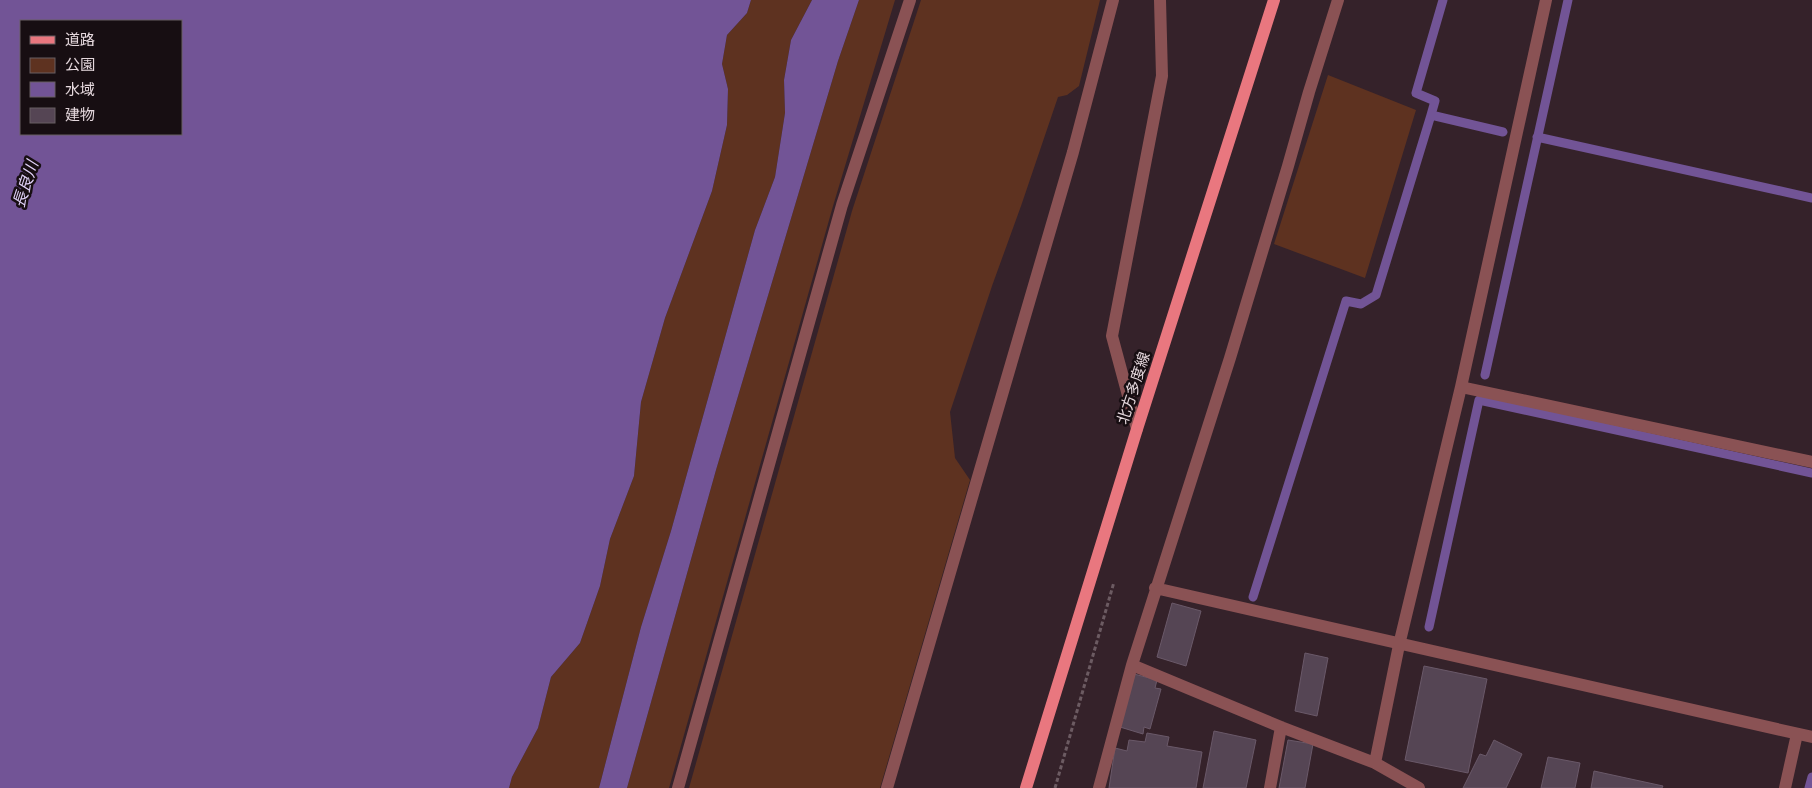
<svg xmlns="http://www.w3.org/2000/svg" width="1812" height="788" font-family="'Titillium Web','Noto Sans JP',sans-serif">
<rect width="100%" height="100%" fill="#35222a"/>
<path fill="#5e3220" d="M 751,0 L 812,0 L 791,40 L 784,80 L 785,113 L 775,177 L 755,230 L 671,531 L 641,627 L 599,788 L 509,788 L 512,777 L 538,728 L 551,677 L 580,643 L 600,586 L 610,539 L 634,476 L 641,402 L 665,318 L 712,191 L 727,125 L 728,89 L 722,64 L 727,35 L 747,13 Z
M 859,0 L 895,0 L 833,206 L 669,788 L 627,788 L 716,470 L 838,61 Z
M 921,0 L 1100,0 L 1079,86 L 1067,95 L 1058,97 L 1021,206 L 992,286 L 950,412 L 955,458 L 970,480 L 880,788 L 689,788 L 852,211 Z
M 1328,75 L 1416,110 L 1365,278 L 1274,244 Z"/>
<path fill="#725496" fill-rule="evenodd" d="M 0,0 L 751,0 L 747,13 L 727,35 L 722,64 L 728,89 L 727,125 L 712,191 L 665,318 L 641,402 L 634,476 L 610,539 L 600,586 L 580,643 L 551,677 L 538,728 L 512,777 L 509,788 L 0,788 ZM 181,21 L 181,134 L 21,134 L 21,21 Z
M 812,0 L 859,0 L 838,61 L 716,470 L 627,788 L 599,788 L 641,627 L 671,531 L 755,230 L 775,177 L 785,113 L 784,80 L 791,40 Z"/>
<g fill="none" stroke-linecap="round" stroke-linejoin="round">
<path stroke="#725496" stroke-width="9" d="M 1431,115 L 1435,101 L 1416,93 L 1443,0
M 1537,137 L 1812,198
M 1485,375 L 1568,0
M 1253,597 L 1346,301 L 1361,304 L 1376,295 L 1431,115 L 1503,132
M 1429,627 L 1479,400 L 1812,473
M 1809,788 L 1812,777"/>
</g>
<path fill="#554554" stroke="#6a5969" d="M 1172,603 L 1201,611 L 1186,666 L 1157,657 Z
M 1305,653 L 1328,658 L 1317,716 L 1295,711 Z
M 1424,666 L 1487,679 L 1468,773 L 1405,760 Z
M 1134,674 L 1157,680 L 1155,688 L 1161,689 L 1150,729 L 1144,727 L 1143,734 L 1120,727 Z
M 1214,731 L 1256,740 L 1246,788 L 1203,788 Z
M 1147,733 L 1169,737 L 1167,746 L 1202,752 L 1196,788 L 1109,788 L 1115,748 L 1127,751 L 1129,740 L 1145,742 Z
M 1288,740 L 1313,744 L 1305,788 L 1279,788 Z
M 1494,740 L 1522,754 L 1506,788 L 1463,788 L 1480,754 L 1486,756 Z
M 1548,757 L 1580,763 L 1575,788 L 1541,788 Z
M 1594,771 L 1663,786 L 1662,788 L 1591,788 Z"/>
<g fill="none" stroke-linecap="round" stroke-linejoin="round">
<path stroke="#6c5b62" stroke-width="3" stroke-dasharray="4 2.5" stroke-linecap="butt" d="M 1055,788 L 1114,582"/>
<path stroke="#8a5254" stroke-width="12" d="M 1461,387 L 1812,462
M 1137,429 L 1112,336 L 1162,76 L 1160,0
M 1155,588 L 1812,737
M 1132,665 L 1281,727 L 1375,763 L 1419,788
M 1375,763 L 1399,645 L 1461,387 L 1546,0
M 678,788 L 842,205 L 910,0
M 887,788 L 1073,152 L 1113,0
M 1099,788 L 1132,665 L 1230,358 L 1288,166 L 1309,92 L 1338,0
M 1270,788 L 1281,727
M 1785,788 L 1797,734"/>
<path stroke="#e9777f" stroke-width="12" d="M 1026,788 L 1137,429 L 1274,0"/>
</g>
<g text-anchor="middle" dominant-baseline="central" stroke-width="5" stroke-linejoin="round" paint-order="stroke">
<g font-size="15" fill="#e5d8dd" stroke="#170e12">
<text transform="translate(1133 388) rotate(-72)">北方多度線</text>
</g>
<g font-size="16" font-style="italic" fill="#dfd0f6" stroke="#170e12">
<text transform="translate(25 184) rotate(-72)">長良川</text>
</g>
</g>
<rect x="20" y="20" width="162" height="115" fill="#170e12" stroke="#695f63"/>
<rect x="30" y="36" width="25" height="8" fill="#e9777f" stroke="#695f63"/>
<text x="65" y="45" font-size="15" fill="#e5d8dd">道路</text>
<rect x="30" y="58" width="25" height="15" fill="#5e3220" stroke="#695f63"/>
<text x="65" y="70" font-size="15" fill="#e5d8dd">公園</text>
<rect x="30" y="82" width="25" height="15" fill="#725496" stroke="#695f63"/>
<text x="65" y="95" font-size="15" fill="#e5d8dd">水域</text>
<rect x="30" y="108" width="25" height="15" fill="#554554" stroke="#695f63"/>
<text x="65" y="120" font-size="15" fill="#e5d8dd">建物</text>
</svg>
